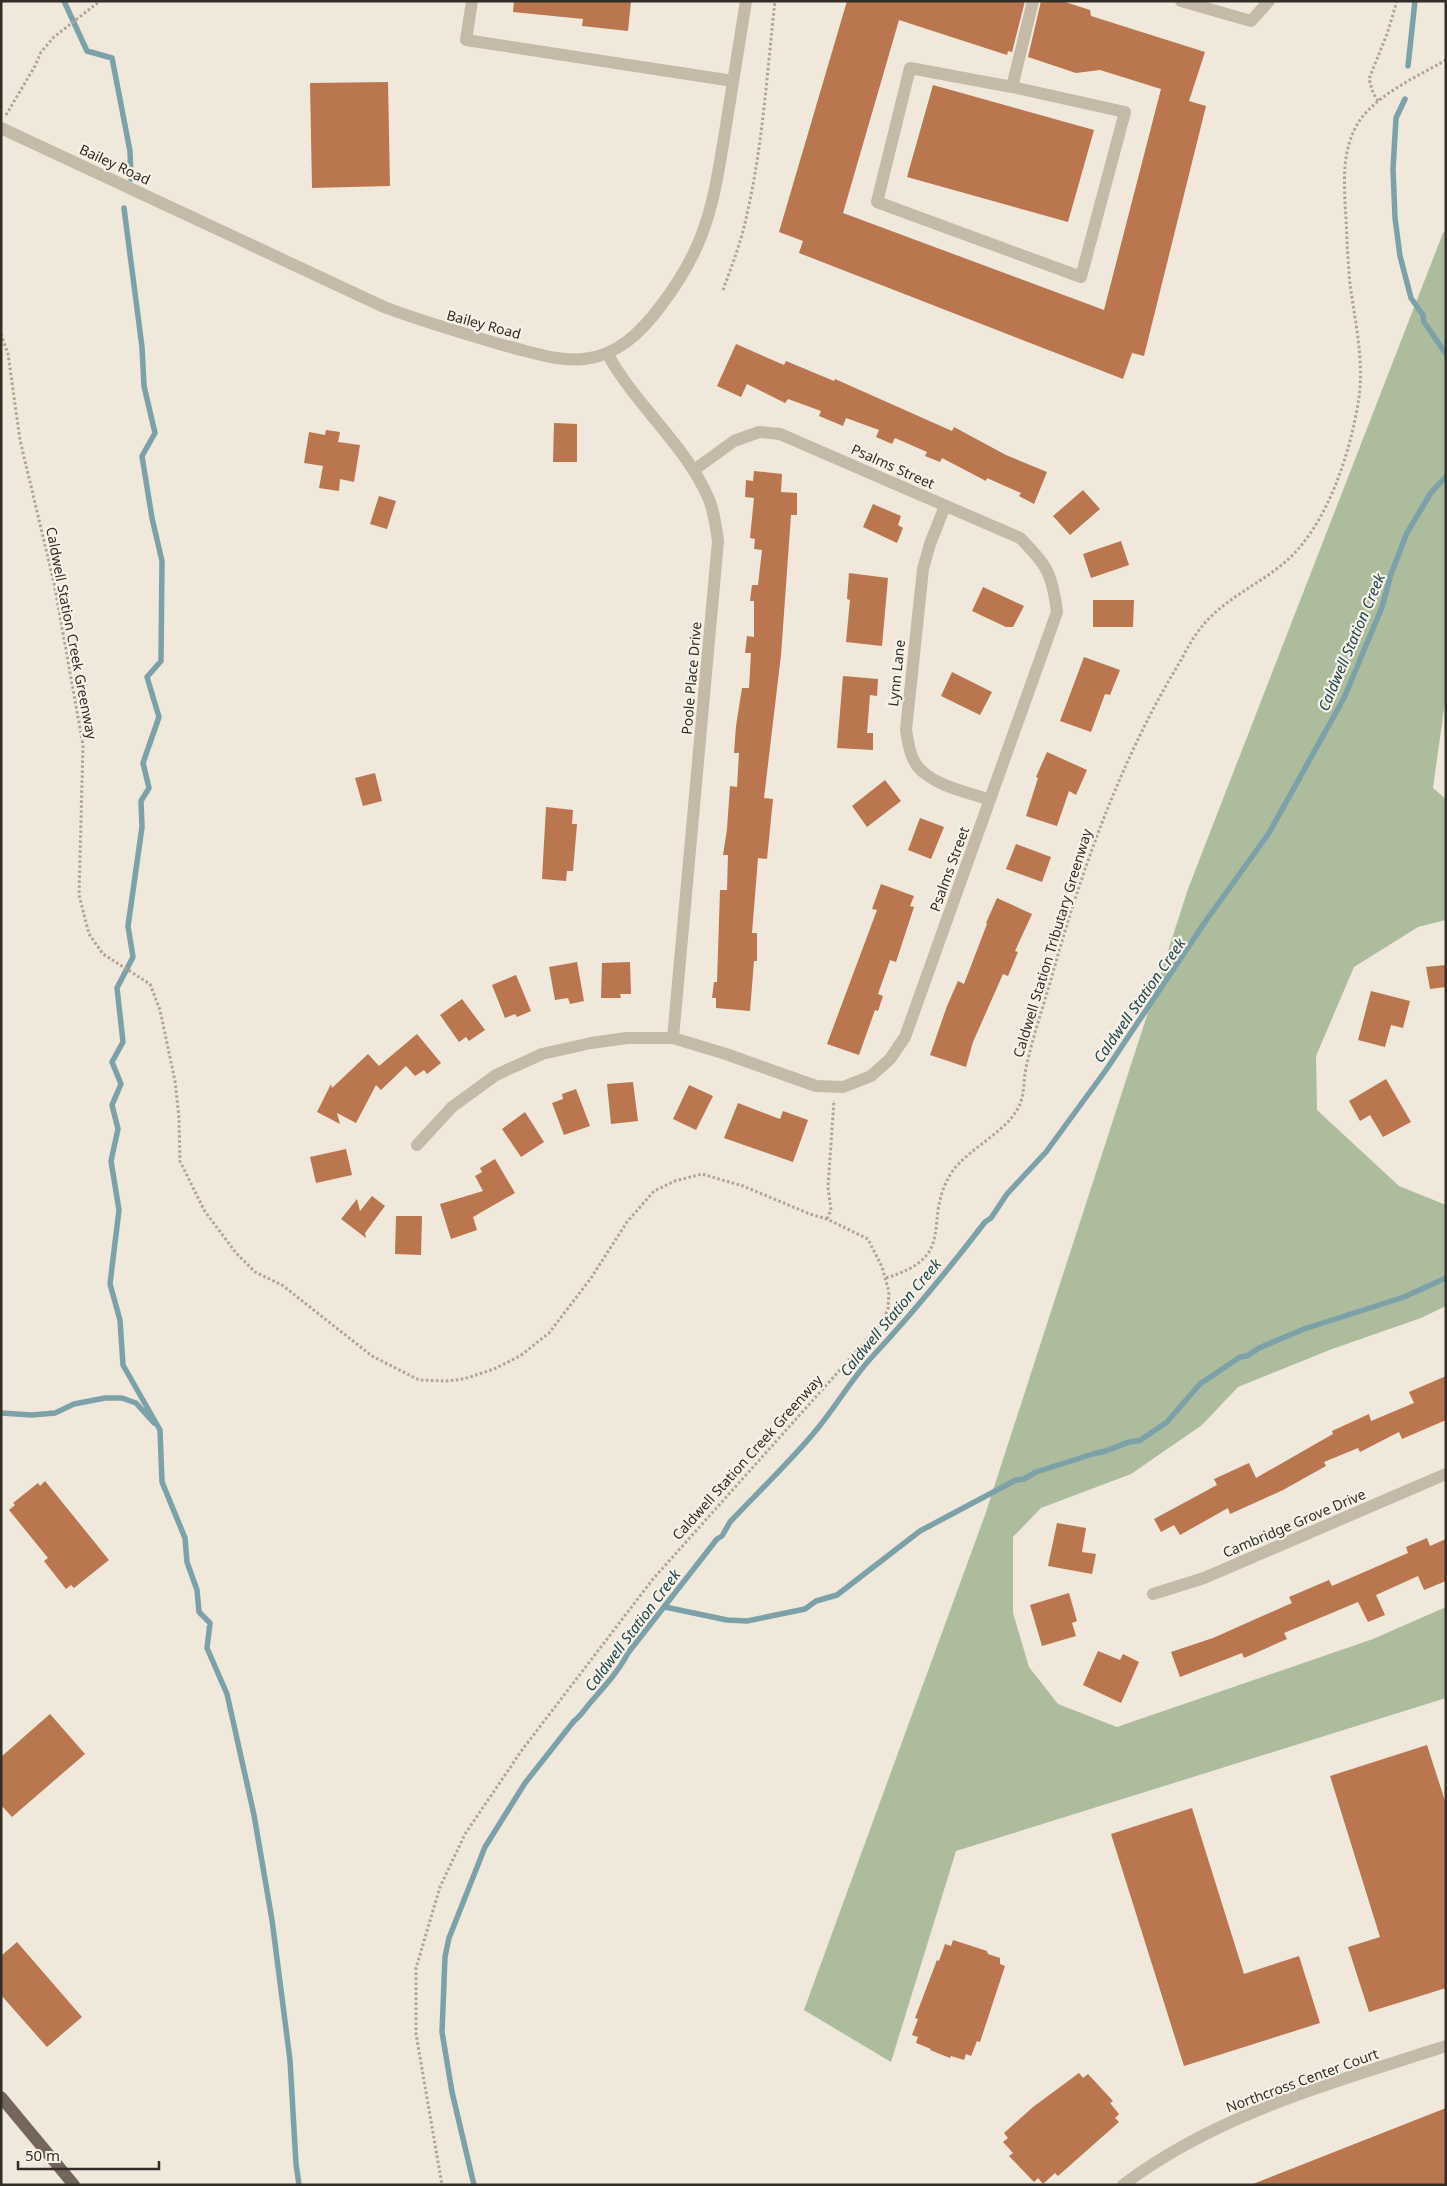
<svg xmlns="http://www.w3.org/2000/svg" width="1447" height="2186" font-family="'Noto Sans',sans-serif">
<rect width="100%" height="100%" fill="#efe8db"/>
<path fill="#adbc9d" d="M 1446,231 L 1446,694 L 1433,788 L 1446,799 L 1446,920 L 1418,927 L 1354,967 L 1316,1056 L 1317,1110 L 1399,1186 L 1446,1205 L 1446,1306 L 1421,1318 L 1332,1349 L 1238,1387 L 1202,1425 L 1131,1474 L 1041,1508 L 1013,1537 L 1013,1613 L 1029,1667 L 1058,1704 L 1117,1727 L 1373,1639 L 1446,1607 L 1446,1698 L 956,1851 L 891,2062 L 804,2010 L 985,1515 L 1188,889 L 1443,233 Z"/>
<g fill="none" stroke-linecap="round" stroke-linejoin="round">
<path stroke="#7da1a9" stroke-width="5.5" d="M 64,1 L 87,51 L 112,58 L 130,151 L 131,179
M 1408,66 L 1415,1
M 1405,99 L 1396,118 L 1393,169 L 1395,218 L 1400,256 L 1411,298 L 1423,315 L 1424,322 L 1446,354
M 124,208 L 142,347 L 144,386 L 155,433 L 142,456 L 152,518 L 162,561 L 161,661 L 147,677 L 159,717 L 143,763 L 149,788 L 141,801 L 142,827 L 128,926 L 133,957 L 117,988 L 123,1042 L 112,1062 L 121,1084 L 112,1105 L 118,1129 L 111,1161 L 119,1210 L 110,1284 L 120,1320 L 123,1365 L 160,1430 L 162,1482 L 185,1538 L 187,1562 L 197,1590 L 199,1612 L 210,1623 L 207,1648 L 227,1694 L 254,1815 L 272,1920 L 290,2060 L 296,2164 L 299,2185
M 1,1413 L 32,1415 L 55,1413 L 74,1404 L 105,1398 L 122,1398 L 136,1403 L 154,1423
M 665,1607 L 727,1620 L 747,1621 L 805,1609 L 816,1601 L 837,1595 L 920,1531 L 1016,1480 L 1024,1479 L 1036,1472 L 1096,1453 C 1112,1452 1123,1440 1139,1441 L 1167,1422 L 1200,1384 L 1240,1357 L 1247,1356 L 1259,1348 L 1304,1329 L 1404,1297 L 1446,1278
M 474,2185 L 452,2092 L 442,2032 L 445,1957 L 449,1938 L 485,1847 L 525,1783 L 574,1721 C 581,1716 584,1710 590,1703 C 604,1687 618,1672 628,1653 L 717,1539 L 722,1536 L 730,1522 C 759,1491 791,1461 818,1428 C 836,1406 851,1380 871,1358 C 911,1315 949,1269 985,1222 L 991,1218 L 1007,1194 L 1046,1152 L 1106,1070 L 1205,922 L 1269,833 L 1344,698 L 1382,607 L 1391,574 L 1407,533 L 1430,494 L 1446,476"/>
</g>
<path fill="#b9764f" d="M 514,1 L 631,1 L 628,31 L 582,26 L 583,19 L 513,12 Z
M 847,1 L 1025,1 L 1012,52 L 1008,51 L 1007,55 L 899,20 L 843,213 L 1104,310 L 1161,89 L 1100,70 L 1076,73 L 1028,57 L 1041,1 L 1062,1 L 1090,10 L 1091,16 L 1205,52 L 1189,101 L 1206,106 L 1144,356 L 1132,353 L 1123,379 L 799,253 L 803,241 L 779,232 Z
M 388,82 L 390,186 L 312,188 L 310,83 Z
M 933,85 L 1094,130 L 1068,222 L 907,177 Z
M 736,344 L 784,365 L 786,361 L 834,381 L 835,379 L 952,431 L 954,427 L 1006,455 L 1047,472 L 1034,504 L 1019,496 L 1021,493 L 987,478 L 986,481 L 942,458 L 940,462 L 925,456 L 927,452 L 895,438 L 892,444 L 876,437 L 879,430 L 846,418 L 843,426 L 819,416 L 821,411 L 788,399 L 785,403 L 747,384 L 741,397 L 717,386 Z
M 554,423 L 577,424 L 577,462 L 553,462 Z
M 326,430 L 340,432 L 338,442 L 360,445 L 354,482 L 340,479 L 339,491 L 319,488 L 323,466 L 304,463 L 309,432 L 325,435 Z
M 754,471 L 782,474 L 781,492 L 797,493 L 797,515 L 791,515 L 781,655 L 764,798 L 773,799 L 767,859 L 758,858 L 752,933 L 757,933 L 757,961 L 754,961 L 750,1011 L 716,1008 L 716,998 L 712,998 L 714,982 L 717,982 L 720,890 L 727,890 L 728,855 L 723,855 L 727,829 L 730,786 L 737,787 L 739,753 L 734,753 L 736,726 L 742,688 L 749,688 L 751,653 L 745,653 L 747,636 L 754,637 L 754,601 L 750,601 L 752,585 L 758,585 L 762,550 L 754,549 L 755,539 L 750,538 L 754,498 L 745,497 L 746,480 L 753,481 Z
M 1083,490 L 1100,509 L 1070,535 L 1053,516 Z
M 379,496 L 396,501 L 387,529 L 370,524 Z
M 873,504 L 901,516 L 898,525 L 903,528 L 897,543 L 863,527 Z
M 1121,541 L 1129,565 L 1091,578 L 1083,554 Z
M 849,573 L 888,578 L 882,646 L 846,642 L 850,600 L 847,599 Z
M 983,587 L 1024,606 L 1013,627 L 1006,627 L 972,611 Z
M 1093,600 L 1134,600 L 1133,627 L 1093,627 Z
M 1084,657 L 1120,670 L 1110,695 L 1105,694 L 1091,732 L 1060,721 Z
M 952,672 L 992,692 L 980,715 L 941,696 Z
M 843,676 L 878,679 L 877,696 L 870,695 L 867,733 L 873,733 L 873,750 L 837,748 Z
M 1047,752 L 1087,770 L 1076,795 L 1069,791 L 1057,826 L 1026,816 L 1038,778 L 1036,777 Z
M 375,773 L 382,801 L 363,806 L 355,778 Z
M 885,780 L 901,801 L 867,827 L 852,806 Z
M 546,807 L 573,810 L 572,824 L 577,824 L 573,871 L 567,871 L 566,881 L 542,879 Z
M 920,818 L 944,827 L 931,859 L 908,850 Z
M 1016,844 L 1051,857 L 1042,882 L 1006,869 Z
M 881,884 L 914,896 L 910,906 L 914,907 L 896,962 L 890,960 L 878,994 L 883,996 L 878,1011 L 875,1010 L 859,1055 L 827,1044 L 877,910 L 872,909 Z
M 997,898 L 1032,914 L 1015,951 L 1018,952 L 1008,976 L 1003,974 L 973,1042 L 966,1067 L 930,1055 L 947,1006 L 958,981 L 964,984 L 987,924 L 986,923 Z
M 577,962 L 584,1001 L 570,1004 L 568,998 L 555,1000 L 549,967 Z
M 630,962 L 631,994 L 620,994 L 621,998 L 601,998 L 602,963 Z
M 1446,965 L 1446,987 L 1430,989 L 1426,967 Z
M 516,975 L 531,1011 L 517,1017 L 515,1014 L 505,1018 L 492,985 Z
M 1371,991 L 1410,1001 L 1403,1028 L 1391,1025 L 1385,1047 L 1358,1040 Z
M 462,999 L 485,1030 L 469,1041 L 466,1037 L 459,1042 L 440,1015 Z
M 417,1034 L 441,1063 L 427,1074 L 424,1070 L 415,1076 L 406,1066 L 381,1090 L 376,1085 L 356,1123 L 337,1113 L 340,1124 L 317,1112 L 331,1084 L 332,1088 L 368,1054 L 379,1066 Z
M 1386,1079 L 1411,1122 L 1383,1137 L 1370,1115 L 1360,1121 L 1349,1101 Z
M 633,1082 L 638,1121 L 611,1124 L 607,1084 Z
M 689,1085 L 713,1096 L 696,1130 L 673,1119 Z
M 576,1089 L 590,1126 L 564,1135 L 552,1103 L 563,1099 L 562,1094 Z
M 738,1103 L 780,1119 L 783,1111 L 808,1120 L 793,1162 L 724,1138 Z
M 525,1112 L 544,1142 L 521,1157 L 502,1129 Z
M 346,1149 L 352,1175 L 316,1183 L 310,1157 Z
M 495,1159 L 515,1193 L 473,1217 L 477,1230 L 451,1239 L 440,1204 L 483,1191 L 475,1176 L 482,1172 L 480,1168 Z
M 372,1196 L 385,1206 L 365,1233 L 366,1238 L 341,1219 L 357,1199 L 360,1211 Z
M 396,1216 L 422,1216 L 421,1255 L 395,1254 Z
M 1446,1376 L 1446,1420 L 1402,1439 L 1399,1432 L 1360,1452 L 1358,1448 L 1324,1462 L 1326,1466 L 1283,1490 L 1230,1514 L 1228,1508 L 1180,1535 L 1174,1525 L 1161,1532 L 1154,1519 L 1217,1485 L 1214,1479 L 1249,1463 L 1256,1478 L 1333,1434 L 1332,1431 L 1369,1414 L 1371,1421 L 1414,1403 L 1409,1392 Z
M 45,1481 L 109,1560 L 74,1588 L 71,1585 L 66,1589 L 44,1561 L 48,1558 L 9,1510 L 15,1505 L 13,1503 L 38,1483 L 40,1486 Z
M 1057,1523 L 1086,1528 L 1082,1552 L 1096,1554 L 1092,1574 L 1048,1566 Z
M 1427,1538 L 1430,1546 L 1446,1539 L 1446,1581 L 1424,1590 L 1418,1576 L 1376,1595 L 1385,1615 L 1368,1622 L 1358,1602 L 1284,1633 L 1287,1639 L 1244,1658 L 1242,1653 L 1180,1677 L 1171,1652 L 1213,1638 L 1292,1603 L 1289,1597 L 1329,1580 L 1332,1586 L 1408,1553 L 1406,1547 Z
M 1069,1593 L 1077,1621 L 1072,1623 L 1076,1636 L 1042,1646 L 1030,1605 Z
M 1098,1651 L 1120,1660 L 1123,1654 L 1139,1662 L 1121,1703 L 1083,1685 Z
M 50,1714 L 85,1754 L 12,1817 L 1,1805 L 1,1757 Z
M 1427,1745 L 1446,1804 L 1446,1988 L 1369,2012 L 1348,1947 L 1380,1937 L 1330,1776 Z
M 1192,1808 L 1244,1974 L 1299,1956 L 1320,2023 L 1184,2066 L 1111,1834 Z
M 953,1940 L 987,1951 L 988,1954 L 1000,1958 L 1000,1964 L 1005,1966 L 980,2042 L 977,2041 L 971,2056 L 966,2054 L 964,2060 L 951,2056 L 950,2058 L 930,2050 L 931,2049 L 916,2043 L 918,2037 L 912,2035 L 918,2019 L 915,2018 L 937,1960 L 939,1961 L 945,1944 L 951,1946 Z
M 17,1942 L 82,2017 L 47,2047 L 1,1995 L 1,1956 Z
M 1079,2073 L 1083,2078 L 1088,2074 L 1113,2101 L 1110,2103 L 1119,2114 L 1115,2118 L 1119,2122 L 1058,2176 L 1055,2173 L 1043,2184 L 1038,2178 L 1034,2182 L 1009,2156 L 1013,2153 L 1003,2142 L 1008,2138 L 1004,2133 L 1033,2107 Z
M 1446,2108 L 1446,2185 L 1253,2185 L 1253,2184 Z"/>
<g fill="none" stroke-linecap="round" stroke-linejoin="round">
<path stroke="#b1a493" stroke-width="3" stroke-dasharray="2.5 2.5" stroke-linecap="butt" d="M 1378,101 L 1373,93 L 1369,79 L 1387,34 L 1397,1
M 6,115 L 35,66 L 41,52 L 54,37 L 100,1
M 723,290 C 732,265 742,240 747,214 C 763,144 767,72 775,1
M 1,334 L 8,354 L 20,440 L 54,583 L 83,745 L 79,895 L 89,934 L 103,954 L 150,984 L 160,1010 L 175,1081 L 179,1118 L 180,1161 L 204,1210 L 236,1253 L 255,1272 L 282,1285 L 372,1356 L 419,1380 L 446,1381 L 464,1379 L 494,1369 L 520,1356 L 549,1333 L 591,1278 L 627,1222 L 654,1191 L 675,1181 L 702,1174 L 743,1186 L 810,1214 L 827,1219 L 868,1239 L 882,1267 L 889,1292 L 888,1309 L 881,1324 L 653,1579 L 522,1750 L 465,1834 L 440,1887 L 416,1968 L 416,2034 L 442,2185
M 827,1219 L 831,1210 L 828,1187 L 834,1100
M 886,1278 C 961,1255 920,1221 952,1172 C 969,1147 1012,1130 1021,1101 C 1024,1092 1024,1082 1025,1073 C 1031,1043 1041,1013 1050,983 C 1081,871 1120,760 1181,660 C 1188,647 1195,634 1204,624 C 1226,598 1258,585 1284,563 C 1327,527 1351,452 1359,397 C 1364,360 1355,321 1350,284 C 1348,262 1347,241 1346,219 C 1344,185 1340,145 1363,116 C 1384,91 1418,76 1446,60"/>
<path stroke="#c5b9a8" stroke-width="12" d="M 472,1 L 466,40 L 733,81
M 1181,1 L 1251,21 L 1269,1
M 910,68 L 1012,87 L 1125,112 L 1081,277 L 877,202 Z
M 1012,87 L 1033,1
M 1,128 L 384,307 C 424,322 465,334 506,346 C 532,352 558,362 584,359 C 617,356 641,332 660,307 C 676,286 690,264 700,239 C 714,205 719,168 725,132 C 732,89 739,45 746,1
M 607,353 C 635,405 684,443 708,497 C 714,511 716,526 718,541 L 673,1038
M 945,506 L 930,544 L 923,569 L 906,730 C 908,742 910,757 918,767 C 934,786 968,792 990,800
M 417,1145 L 452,1107 L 496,1075 L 542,1054 L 591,1043 L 627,1038 L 673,1038 L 726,1054 L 816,1086 L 843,1087 L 871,1076 L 890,1059 L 905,1037 L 1057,612 C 1052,573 1047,565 1020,538 L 780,434 L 759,432 L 734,441 L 694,470
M 1153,1594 L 1204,1578 L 1446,1474
M 1123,2185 C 1218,2113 1335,2082 1446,2046"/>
<path stroke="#74665a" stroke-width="12" d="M 1,2097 L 74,2185"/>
</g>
<g text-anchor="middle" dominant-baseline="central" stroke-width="4.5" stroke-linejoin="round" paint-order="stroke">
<g font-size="14" fill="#332d28" stroke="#f7f2e7">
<text transform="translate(115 164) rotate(25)">Bailey Road</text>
<text transform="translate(484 324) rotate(15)">Bailey Road</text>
<text transform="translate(893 466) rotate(24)">Psalms Street</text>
<text transform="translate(72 633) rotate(79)">Caldwell Station Creek Greenway</text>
<text transform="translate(896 673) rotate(-84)">Lynn Lane</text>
<text transform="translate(691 678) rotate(-85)">Poole Place Drive</text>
<text transform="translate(949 869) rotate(-70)">Psalms Street</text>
<text transform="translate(1052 943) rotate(-73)">Caldwell Station Tributary Greenway</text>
<text transform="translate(747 1457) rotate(-48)">Caldwell Station Creek Greenway</text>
<text transform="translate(1294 1523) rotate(-23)">Cambridge Grove Drive</text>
<text transform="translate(1302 2080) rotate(-20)">Northcross Center Court</text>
</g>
<g font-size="15" font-style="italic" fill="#224750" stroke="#f7f2e7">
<text transform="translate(1351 642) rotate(-67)">Caldwell Station Creek</text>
<text transform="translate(1139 1000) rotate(-55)">Caldwell Station Creek</text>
<text transform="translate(890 1317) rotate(-50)">Caldwell Station Creek</text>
<text transform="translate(632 1630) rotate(-53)">Caldwell Station Creek</text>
</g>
</g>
<rect width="1447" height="2186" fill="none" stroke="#332d28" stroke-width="5"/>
<path d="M18 2161v8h141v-8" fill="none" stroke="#332d28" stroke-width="2.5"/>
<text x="25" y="2161" font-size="15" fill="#332d28" stroke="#f7f2e7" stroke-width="4" paint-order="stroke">50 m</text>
</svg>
